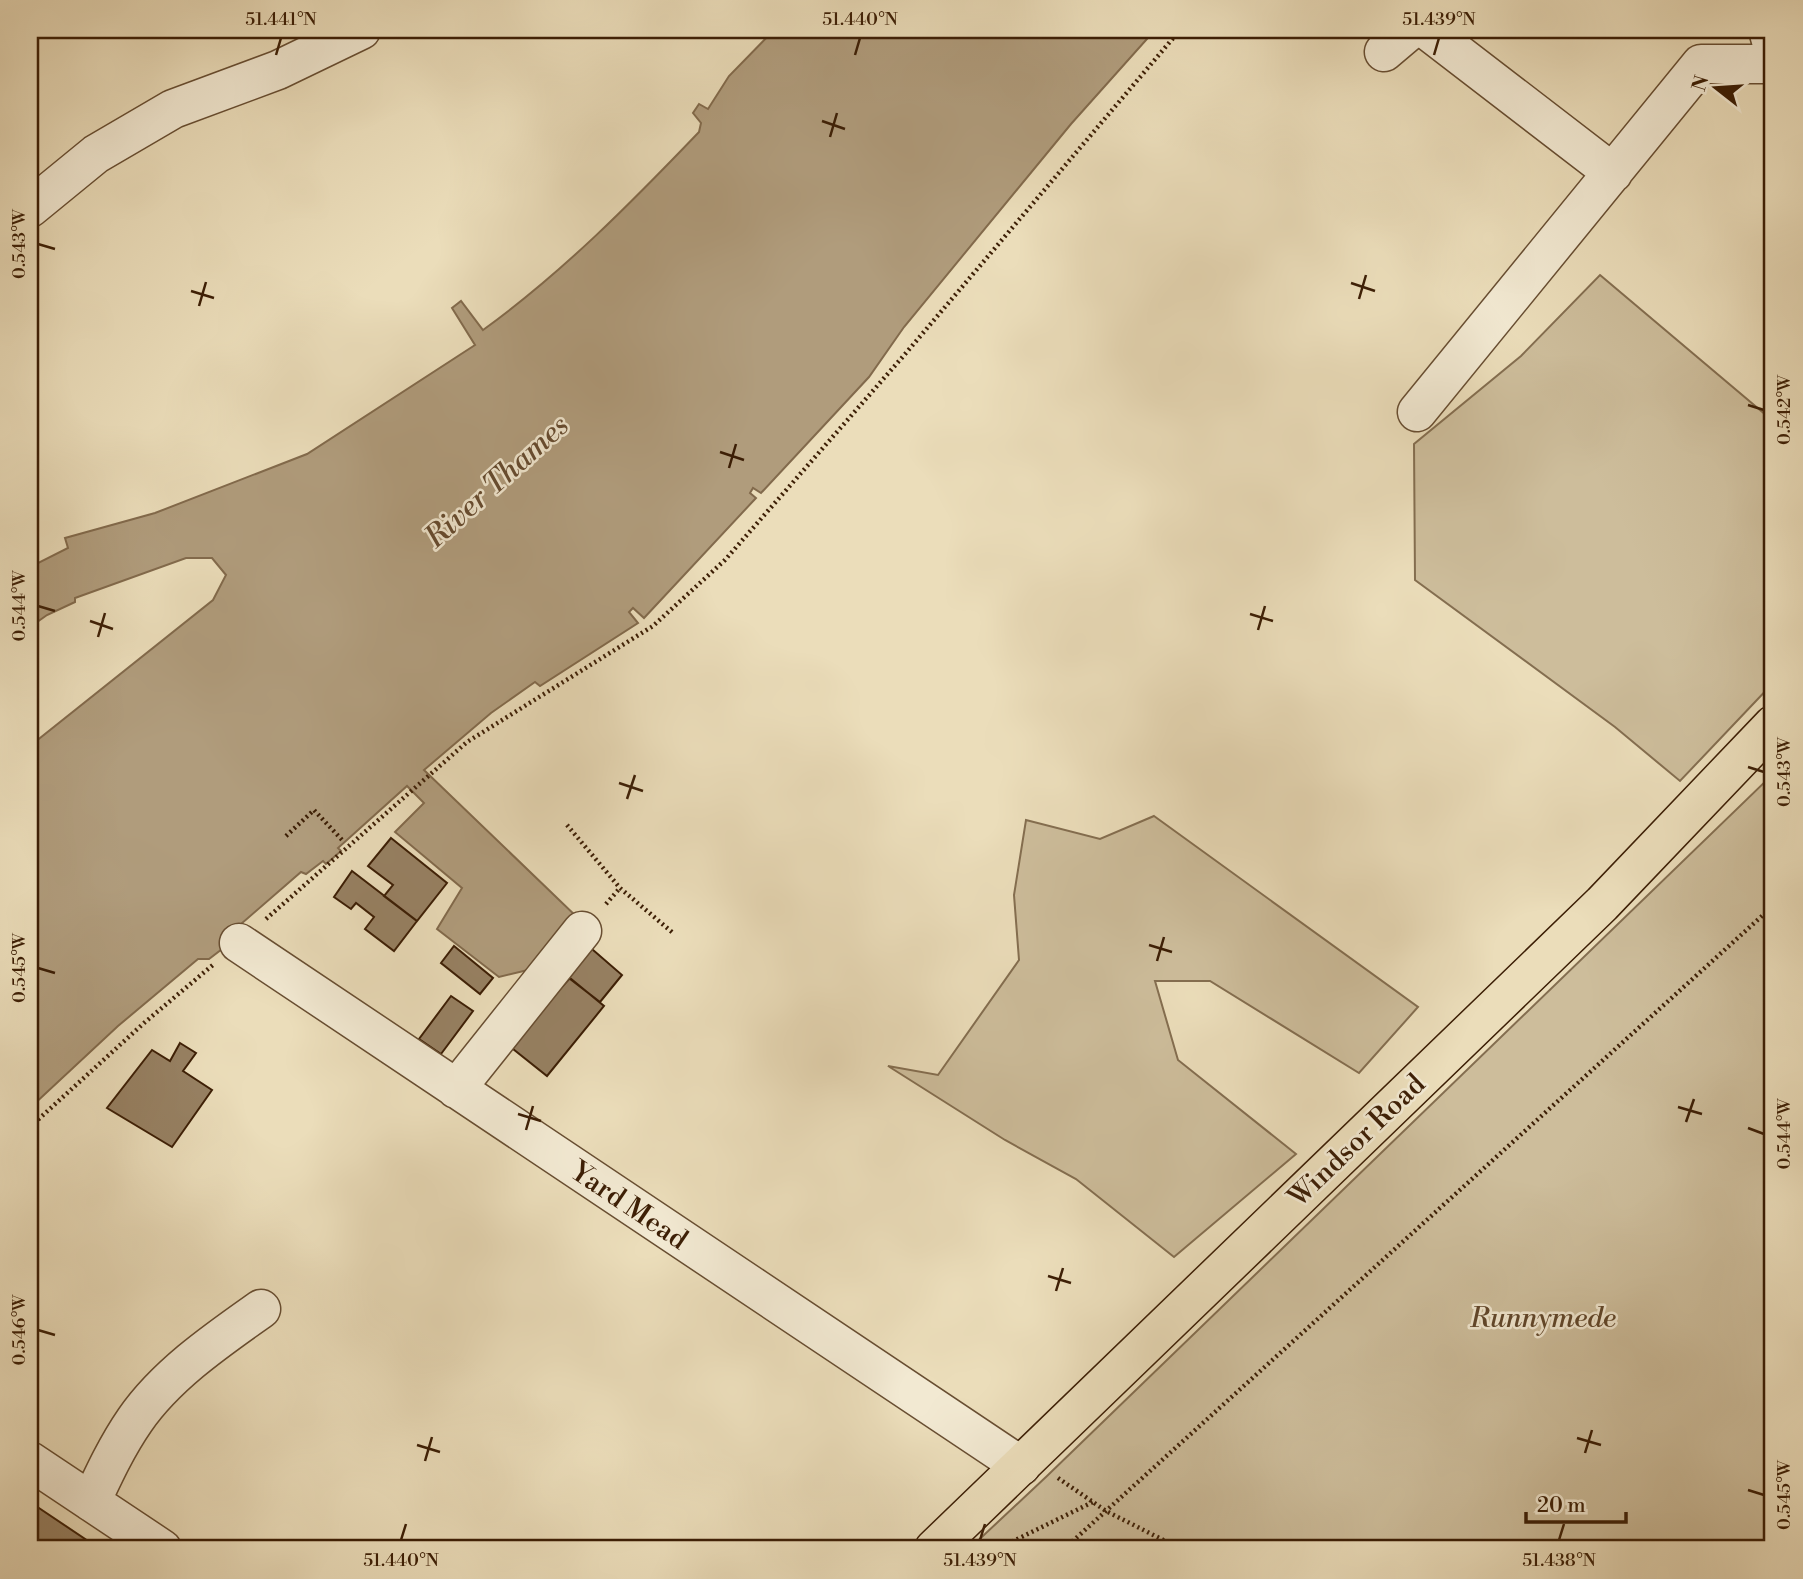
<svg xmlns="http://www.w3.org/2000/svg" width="1803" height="1579" font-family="'Libre Bodoni',serif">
<rect width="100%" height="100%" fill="#ebddba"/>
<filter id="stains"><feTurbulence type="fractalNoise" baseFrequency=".00286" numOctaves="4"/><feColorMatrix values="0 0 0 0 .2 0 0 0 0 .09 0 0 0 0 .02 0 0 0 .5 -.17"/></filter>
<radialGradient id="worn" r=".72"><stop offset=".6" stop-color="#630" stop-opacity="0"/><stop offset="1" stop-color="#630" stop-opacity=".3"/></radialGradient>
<path fill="#cdbd9b" stroke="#846e50" stroke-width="2" d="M 1600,275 L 1773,421 L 1773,683 L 1680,781 L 1615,727 L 1415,580 L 1414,444 L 1521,356 Z
M 1773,774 L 1773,1549 L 969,1549 L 1047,1476 Z
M 1154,816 L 1418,1007 L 1359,1073 L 1210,981 L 1155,981 L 1178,1060 L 1296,1154 L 1174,1257 L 1076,1179 L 1005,1140 L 888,1066 L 938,1075 L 1019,960 L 1014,895 L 1026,820 L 1100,839 Z"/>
<path fill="#b09c7c" stroke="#826a4c" stroke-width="2" d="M 774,30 L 1155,30 L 1071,124 L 904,327 L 869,377 L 761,493 L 753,488 L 750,493 L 756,498 L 644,618 L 633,608 L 629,612 L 638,623 L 540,686 L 535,682 L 491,713 L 424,770 L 579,919 L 536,968 L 499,977 L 437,929 L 462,888 L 395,832 L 424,803 L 407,786 L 338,848 L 341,851 L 326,864 L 323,861 L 306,874 L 301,872 L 226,937 L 226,946 L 209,959 L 198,959 L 118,1026 L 30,1108 L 30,746 L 213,600 L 226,575 L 212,558 L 186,558 L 75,598 L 75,602 L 47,615 L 30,627 L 30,567 L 68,548 L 65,538 L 155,513 L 307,454 L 475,345 L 452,308 L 461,301 L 483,330 C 563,272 631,203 699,132 L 701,123 L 693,113 L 699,104 L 708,109 L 729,76 Z"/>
<path fill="#978163" stroke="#3c1e05" stroke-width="2" d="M 391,838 L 447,883 L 417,921 L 384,896 L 393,885 L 368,866 Z
M 352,871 L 417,921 L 394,951 L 365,929 L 374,917 L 356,903 L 351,909 L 334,897 Z
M 585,943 L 622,975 L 600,1002 L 560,971 Z
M 454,946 L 493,978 L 480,994 L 441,963 Z
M 570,978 L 604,1006 L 547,1076 L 508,1045 Z
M 451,996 L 473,1011 L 441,1054 L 419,1039 Z
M 180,1043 L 196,1053 L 183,1071 L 212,1090 L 172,1147 L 107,1108 L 152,1050 L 170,1061 Z
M 30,1502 L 100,1549 L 30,1549 Z"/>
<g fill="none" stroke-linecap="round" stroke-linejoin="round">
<g stroke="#684e32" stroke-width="41">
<path id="minor" d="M 1427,30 L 1613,173
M 1768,30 L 1773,48
M 1384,52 L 1410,30
M 30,208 L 96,154 L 173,109 L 278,70 L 361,30
M 1417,412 L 1701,64 L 1773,64
M 239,943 L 1021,1466
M 456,1089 L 582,931
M 30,1461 L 162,1549
M 91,1502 C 104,1474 117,1446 135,1420 C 166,1375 217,1340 261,1309"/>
</g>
<g stroke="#3c1e05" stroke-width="41">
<path id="major" d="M 934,1549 L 1602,904 L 1773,725"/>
</g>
<path stroke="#3c1e05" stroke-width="4.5" stroke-dasharray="2 3.5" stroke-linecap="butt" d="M 567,825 L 620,888 L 673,933
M 286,836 L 314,810 L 344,842
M 606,904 L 620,888
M 266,919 L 467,742 L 653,626 L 725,560 L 906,353 L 1180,30
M 30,1127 L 144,1023 L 214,964
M 1058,1478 L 1106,1511 L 1181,1549
M 997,1549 L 1093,1502
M 1064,1549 L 1773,906"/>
<use href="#minor" stroke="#f2e9d2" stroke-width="38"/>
<use href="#major" stroke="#ebddba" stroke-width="38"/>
</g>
<path fill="none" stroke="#3c1e05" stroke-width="2.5" d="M 276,55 L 281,38M 855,55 L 860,38M 1434,55 L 1439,38M 822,121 L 845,129M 830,137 L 837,113M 38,244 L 55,249M 1351,283 L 1375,291M 191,291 L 214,298M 1359,299 L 1366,275M 199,306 L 206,282M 1748,405 L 1764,410M 720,452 L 744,460M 729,468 L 736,444M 38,606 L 55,611M 1250,614 L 1273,621M 90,621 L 113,629M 1258,630 L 1265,606M 98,637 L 105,613M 1748,767 L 1764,772M 619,783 L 643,791M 627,799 L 635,775M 1149,945 L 1172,952M 1157,961 L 1164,937M 38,968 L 55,973M 1678,1107 L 1702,1114M 518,1114 L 541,1121M 1686,1122 L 1694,1099M 1748,1128 L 1764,1134M 526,1130 L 533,1106M 1048,1276 L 1071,1283M 1056,1291 L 1063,1268M 38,1330 L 55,1335M 1577,1438 L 1601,1445M 417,1445 L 440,1452M 1585,1453 L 1592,1430M 425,1461 L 432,1437M 1748,1490 L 1764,1495M 401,1540 L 406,1524M 980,1540 L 985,1524M 1559,1540 L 1564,1524"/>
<g text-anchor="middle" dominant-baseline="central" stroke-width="5" stroke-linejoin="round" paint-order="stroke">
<g font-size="28" fill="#3c1e05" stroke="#f2e9d2">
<text transform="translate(1357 1141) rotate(-44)">Windsor Road</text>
<text transform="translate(629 1206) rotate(34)">Yard Mead</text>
</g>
<g font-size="28" font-style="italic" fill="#60462a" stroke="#f2e9d2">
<text x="1543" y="1318">Runnymede</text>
</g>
<g font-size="30" font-style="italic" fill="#654a2f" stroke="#f2e9d2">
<text transform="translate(497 482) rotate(-42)">River Thames</text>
</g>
</g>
<rect width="1803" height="1579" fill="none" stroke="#ebddba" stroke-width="77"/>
<g transform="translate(1716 88) rotate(287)" stroke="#f2e9d2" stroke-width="5" paint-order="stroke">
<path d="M0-5L12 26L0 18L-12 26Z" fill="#3c1e05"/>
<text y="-10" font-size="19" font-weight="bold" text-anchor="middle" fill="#3c1e05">N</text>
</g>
<path d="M1526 1512v10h100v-10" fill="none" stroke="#3c1e05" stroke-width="3.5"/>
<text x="1537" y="1512" font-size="21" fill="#3c1e05" stroke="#f2e9d2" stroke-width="5" paint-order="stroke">20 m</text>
<rect x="38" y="38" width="1726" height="1502" fill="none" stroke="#3c1e05" stroke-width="2.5"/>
<g font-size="18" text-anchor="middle" fill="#3c1e05">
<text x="281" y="25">51.441°N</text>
<text x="860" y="25">51.440°N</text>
<text x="1439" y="25">51.439°N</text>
<text transform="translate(19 244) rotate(-90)" y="6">0.543°W</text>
<text transform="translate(1784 410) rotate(-90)" y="6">0.542°W</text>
<text transform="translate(19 606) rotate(-90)" y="6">0.544°W</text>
<text transform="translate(1784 772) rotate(-90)" y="6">0.543°W</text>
<text transform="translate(19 968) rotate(-90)" y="6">0.545°W</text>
<text transform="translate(1784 1134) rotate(-90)" y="6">0.544°W</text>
<text transform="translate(19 1330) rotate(-90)" y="6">0.546°W</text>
<text transform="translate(1784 1495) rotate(-90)" y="6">0.545°W</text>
<text x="401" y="1566">51.440°N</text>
<text x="980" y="1566">51.439°N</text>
<text x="1559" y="1566">51.438°N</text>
</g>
<rect width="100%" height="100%" filter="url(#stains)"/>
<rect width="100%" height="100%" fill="url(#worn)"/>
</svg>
